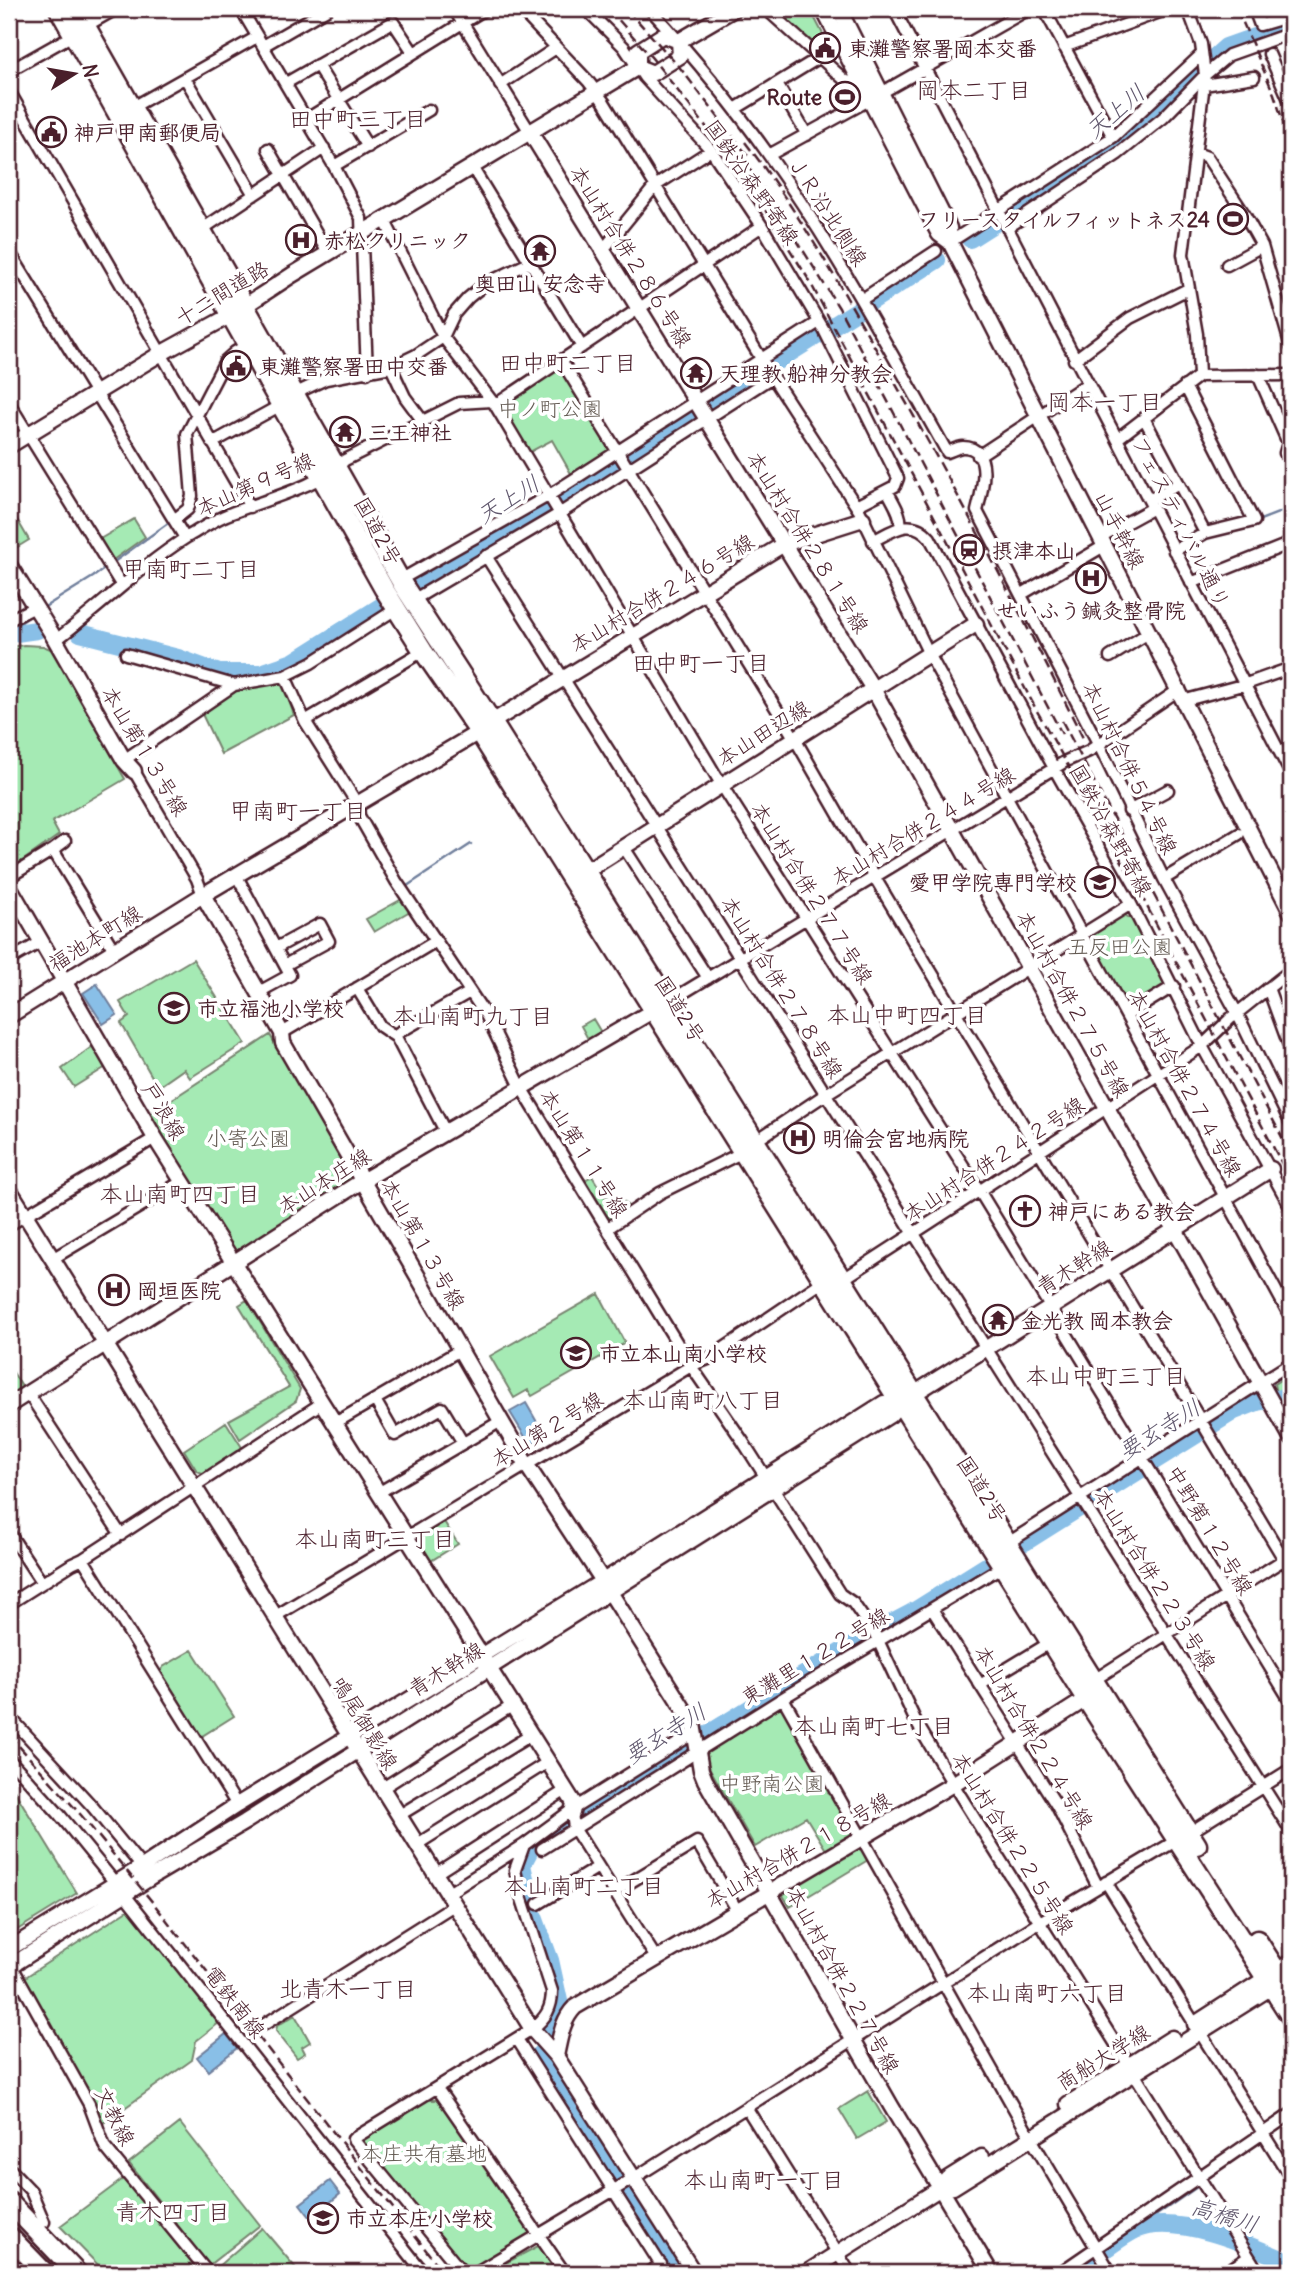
<svg xmlns="http://www.w3.org/2000/svg" width="1300" height="2282" font-family="Delius,'Klee One',sans-serif">
<rect width="100%" height="100%" fill="#fff"/>
<filter id="ink" filterUnits="userSpaceOnUse"><feTurbulence type="fractalNoise" baseFrequency=".0143" numOctaves="2"/><feDisplacementMap in="SourceGraphic" scale="14" xChannelSelector="R" yChannelSelector="G"/><feConvolveMatrix kernelMatrix="1 2 1 2 8 2 1 2 1" color-interpolation-filters="sRGB"/></filter>
<g filter="url(#ink)">
<path fill="#a5eab4" stroke="#788470" stroke-width="2" d="M 771,9 L 810,9 L 826,40 L 814,48 Z
M 556,368 L 562,370 L 611,449 L 610,454 L 573,477 L 552,440 L 528,453 L 502,410 L 503,404 Z
M 15,516 L 29,540 L 11,551 L 9,548 L 9,520 Z
M 134,519 L 145,537 L 113,560 L 100,539 Z
M 24,645 L 43,646 L 53,650 L 125,779 L 52,822 L 59,835 L 15,866 L 9,866 L 9,751 L 12,701 L 9,682 L 9,647 Z
M 282,681 L 294,715 L 221,754 L 201,712 L 236,689 Z
M 402,899 L 410,911 L 374,932 L 366,919 Z
M 1123,914 L 1131,919 L 1166,986 L 1133,1007 L 1126,1003 L 1091,939 L 1091,933 Z
M 193,959 L 245,1043 L 190,1078 L 184,1069 L 158,1087 L 121,1023 L 129,1017 L 120,1002 Z
M 593,1019 L 602,1034 L 589,1041 L 581,1026 Z
M 270,1035 L 351,1178 L 351,1183 L 242,1252 L 234,1250 L 148,1115 Z
M 93,1046 L 106,1067 L 74,1087 L 62,1069 Z
M 592,1176 L 605,1197 L 625,1202 L 630,1210 L 614,1221 L 608,1221 L 583,1181 Z
M 599,1294 L 625,1343 L 532,1396 L 528,1390 L 514,1398 L 490,1356 Z
M 247,1300 L 300,1389 L 296,1401 L 240,1439 L 229,1420 L 289,1387 L 239,1305 Z
M 9,1366 L 24,1390 L 9,1400 Z
M 1291,1373 L 1291,1392 L 1276,1394 L 1274,1384 Z
M 226,1422 L 243,1449 L 205,1474 L 197,1471 L 184,1450 Z
M 443,1520 L 458,1544 L 429,1562 L 417,1542 L 418,1535 Z
M 192,1650 L 234,1716 L 202,1736 L 198,1734 L 161,1673 L 163,1667 Z
M 781,1704 L 854,1834 L 826,1850 L 806,1817 L 755,1847 L 702,1755 Z
M 9,1782 L 77,1893 L 9,1935 Z
M 859,1845 L 868,1860 L 790,1907 L 781,1892 Z
M 131,1908 L 220,2022 L 196,2041 L 192,2060 L 102,2124 L 93,2101 L 24,1978 Z
M 295,2015 L 310,2042 L 302,2047 L 305,2053 L 297,2058 L 276,2031 L 277,2026 Z
M 868,2091 L 886,2122 L 857,2139 L 839,2109 Z
M 427,2100 L 438,2100 L 530,2230 L 532,2236 L 471,2271 L 464,2272 L 360,2141 Z
M 180,2123 L 260,2225 L 209,2265 L 129,2163 Z
M 123,2179 L 200,2273 L 106,2273 L 60,2226 Z
M 262,2228 L 300,2273 L 221,2273 L 216,2268 Z
M 540,2245 L 560,2273 L 487,2273 Z"/>
<path fill="#89bfe7" stroke="#707f9c" stroke-width="2" d="M 97,984 L 117,1015 L 103,1024 L 83,993 Z
M 526,1403 L 545,1436 L 530,1445 L 510,1412 Z
M 226,2034 L 237,2048 L 208,2071 L 197,2057 Z
M 330,2181 L 340,2194 L 311,2218 L 300,2204 Z"/>
<g fill="none" stroke-linecap="round" stroke-linejoin="round">
<path stroke="#707f9c" stroke-width="2.5" d="M 1255,522 L 1291,508
M 43,608 L 93,577 L 171,521
M 9,631 L 34,613
M 404,888 L 471,844
M 1270,1387 L 1272,1382 L 1291,1370
M 1135,2230 L 1197,2187"/>
<path stroke="#89bfe7" stroke-width="18" d="M 970,239 L 1114,147 L 1226,47 L 1291,24
M 80,633 L 178,658 L 219,673 L 261,673 L 293,662 L 413,586 L 562,497 L 937,260
M 9,634 L 37,630
M 1025,1542 L 1234,1411 L 1257,1402 L 1291,1396
M 551,2027 L 559,2001 L 550,1960 L 533,1914 L 522,1865 L 532,1846 L 582,1812 L 862,1639 L 913,1612 L 988,1565
M 540,2054 L 677,2273
M 1072,2273 C 1091,2261 1116,2239 1135,2230 C 1177,2212 1252,2246 1291,2263"/>
<g stroke="#4a1f2b" stroke-width="15">
<path id="street" d="M 241,9 L 334,166 L 361,218 L 367,373
M 454,9 L 530,132
M 520,9 L 588,81 L 604,102 L 770,373 L 860,512 L 929,654 L 1291,1318
M 586,9 L 624,47 L 644,77 L 711,150 L 762,226 L 824,330 L 898,478 L 895,486 L 856,506
M 650,9 C 692,55 732,103 768,154 C 835,248 890,351 947,452 C 951,451 958,447 963,447 C 995,447 981,495 977,511 L 1098,743 L 1164,879 L 1237,1013 L 1291,1124
M 766,9 L 847,82 L 860,79
M 894,9 L 1291,774
M 1044,9 L 1113,137
M 1188,9 L 1201,44 L 1205,75 L 1183,254 L 1197,334 L 1199,376
M 1254,9 L 1260,25 L 1291,16
M 86,26 L 116,9
M 263,46 L 327,9
M 1064,47 L 1168,9
M 1269,54 L 1291,104
M 317,65 L 368,147
M 9,71 L 73,35
M 185,78 L 254,195
M 286,83 L 393,22 L 413,52
M 777,84 L 807,135
M 500,85 L 556,48
M 1204,85 L 1254,77
M 9,91 L 250,507
M 881,93 L 1029,9
M 133,107 L 257,37
M 735,109 L 820,57
M 307,119 L 485,9
M 268,149 L 328,253
M 1196,153 L 1207,157 L 1243,212 L 1262,246 L 1291,347
M 769,155 L 869,100
M 334,166 L 429,110
M 472,167 L 582,347
M 384,219 L 443,337 L 495,405 L 721,784 L 980,1192 L 1291,1702
M 1007,228 L 1118,154 L 1163,118 L 1205,75 L 1229,55 L 1291,33
M 201,230 L 324,148
M 950,242 L 1113,137 L 1202,54
M 603,250 L 655,186 L 711,150
M 9,251 L 185,538
M 1227,265 L 1262,246
M 861,300 L 936,251
M 561,360 L 795,739 L 875,878 L 1291,1571
M 1074,360 L 1130,318 L 1188,289
M 391,367 L 405,397 L 422,420
M 1258,375 L 1288,443 L 1285,453 L 1291,465
M 296,393 L 326,379 L 391,367 L 416,355 L 443,337 L 454,314 L 468,298 L 485,284 L 531,262
M 9,403 L 122,586
M 495,405 L 762,226
M 1144,418 L 1205,533
M 1117,439 L 1199,376 L 1291,375
M 212,443 L 281,405
M 978,456 L 1087,384
M 887,490 C 892,501 903,515 900,527
M 1149,500 L 1179,484
M 174,520 L 188,509 L 192,496 L 187,434 L 225,361 L 235,352 L 247,345
M 1100,537 L 1153,508
M 873,541 C 894,530 912,516 930,538 L 1055,770 L 1131,904 L 1202,1046 L 1291,1208
M 1174,551 L 1205,533 L 1254,521 L 1185,386
M 486,556 L 1291,1831
M 400,580 L 548,496 L 819,322
M 1191,583 L 1291,543
M 1022,594 L 1104,546
M 413,600 L 559,514 L 772,377
M 9,620 L 35,607
M 56,640 C 100,607 140,567 187,537 C 199,530 211,522 224,516 C 259,501 320,487 345,460 L 459,403 L 492,401
M 126,654 L 234,685
M 1110,657 L 1150,632
M 285,676 L 305,721 L 358,805 L 359,816 L 396,881 L 487,1017 L 522,1089 L 691,1366 L 742,1440 L 840,1594 L 853,1603 L 876,1636 L 916,1722 L 953,1784 L 1259,2273
M 1186,700 L 1246,684 L 1291,668
M 305,721 L 423,651
M 124,760 L 234,685 L 285,676 L 311,663 L 396,609
M 134,771 L 197,879 L 203,895
M 1129,811 L 1168,790
M 623,846 L 708,978
M 53,850 L 65,841
M 9,877 L 53,850 L 114,950
M 1164,879 L 1239,834
M 240,882 L 290,975 L 259,992
M 9,909 L 18,903
M 276,948 L 320,924 L 329,941 L 285,965
M 9,960 L 41,942
M 357,988 L 380,1026 L 396,1037 L 446,1133
M 1268,988 L 1291,1051
M 668,1002 L 1066,761 L 1089,751 L 1180,689
M 1127,1015 L 1174,986
M 282,1033 L 436,941
M 396,1037 L 398,1033 L 470,992
M 754,1142 L 826,1094 L 1131,904
M 9,1225 L 155,1138
M 608,1228 L 660,1193 L 743,1152
M 52,1259 L 183,1181
M 28,1393 L 121,1535
M 375,1400 L 395,1435 L 442,1408 L 463,1443
M 335,1423 L 460,1350
M 378,1493 L 501,1421
M 9,1533 L 42,1583
M 1008,1543 L 1291,1363
M 83,1559 L 237,1805
M 9,1604 L 72,1564 L 83,1559 L 322,1403
M 932,1609 L 1057,1806 L 1098,1887
M 274,1617 L 691,1366 L 708,1359 L 816,1286 L 848,1276 L 1202,1046 L 1231,1018 L 1291,970
M 1094,1680 L 1291,1555
M 980,1685 L 1051,1642
M 783,1698 L 1026,2130 L 1111,2273
M 9,1716 L 92,1806 L 142,1867
M 9,1759 L 59,1814 L 125,1895 L 424,2273
M 381,1789 L 513,1705
M 572,1813 L 574,1828 L 656,1958
M 398,1816 L 531,1735
M 416,1845 L 548,1762
M 542,1849 L 783,1698 L 1003,1566
M 435,1874 L 566,1790
M 1106,1882 L 1291,2178
M 614,1892 L 697,1842 L 737,1910
M 447,1894 L 524,1845 L 573,1809 L 696,1732
M 538,1904 L 598,1867
M 9,1961 L 89,2104 L 105,2147 L 208,2273
M 265,2024 L 454,1905
M 517,2039 L 666,2273
M 437,2088 L 565,2273
M 746,2107 L 850,2273
M 9,2168 L 31,2191 L 44,2222
M 463,2273 L 353,2139 L 532,2029 C 546,2018 552,2008 552,1991 L 520,1893 L 515,1870 L 524,1845
M 475,2273 L 634,2178 L 1048,1917 L 1189,1833 L 1291,1769
M 649,2273 L 661,2264
M 1059,2273 L 1291,2114
M 1225,2273 L 1248,2257"/>
</g>
<g stroke="#4a1f2b" stroke-width="19">
<path id="secondary" d="M 823,9 L 939,234 L 950,242
M 839,9 L 949,228 L 950,242 C 1062,466 1179,688 1291,912
M 679,41 L 734,9
M 638,67 L 653,73 L 680,56 L 679,41
M 638,67 L 638,51 L 663,35 L 679,41
M 530,132 L 873,689 L 1291,1437
M 9,446 L 160,354 L 231,315 L 292,275 L 638,67
M 9,565 L 52,634 L 124,760 L 134,771
M 578,876 L 976,624
M 9,886 L 155,1138 L 574,1803 L 572,1813
M 203,895 L 282,1033 L 283,1043 L 526,1464 L 603,1581 L 693,1724 L 701,1770 L 705,1780 L 891,2106 L 991,2273
M 9,1016 L 203,895 L 479,732 L 492,722 L 784,544 L 863,519
M 9,1189 L 532,2029 L 556,2056 L 694,2273
M 9,1405 L 362,1181 L 661,1006
M 9,1949 L 142,1867 L 237,1805 L 603,1581 L 884,1403 L 901,1402
M 9,1967 L 150,1878 L 245,1822 L 890,1415 L 901,1402 L 1271,1169
M 1195,2024 L 1291,1962
M 556,2056 C 560,2038 562,2020 575,2007 L 953,1784 L 1086,1699
M 1068,2104 L 1172,2038
M 939,2189 L 947,2179 L 982,2157
M 806,2273 L 939,2189 L 953,2187 L 1291,1975"/>
</g>
<g stroke="#4a1f2b" stroke-width="23">
<path id="highway" d="M 59,9 L 384,589 L 423,651 L 479,732 L 1086,1699 L 1291,2017
M 76,9 L 403,585 L 492,722 L 1197,1845
M 1257,1940 L 1291,1993
M 9,2202 L 77,2273
M 9,2236 L 45,2273"/>
</g>
<use href="#street" stroke="#fff" stroke-width="10"/>
<use href="#secondary" stroke="#fff" stroke-width="14"/>
<use href="#highway" stroke="#fff" stroke-width="18"/>
<path stroke="#4a1f2b" stroke-width="2.5" stroke-dasharray="10 5" stroke-linecap="butt" d="M 609,9 L 652,58 L 719,143 L 757,197 L 809,280 L 1037,711 L 1141,895 L 1291,1181
M 627,9 L 681,69 L 748,156
M 1237,9 L 1274,94 L 1291,146
M 745,142 C 799,212 843,290 886,367 C 956,489 1021,613 1083,738
M 737,151 L 775,205 L 839,308 L 1062,734
M 1062,721 L 1291,1154
M 9,1735 L 81,1815 L 154,1904 L 444,2273"/>
</g>
</g>
<defs>
<g id="civic-ring" transform="scale(1.575)"><circle r="9.5" fill="#fff" stroke="#4a1f2b" stroke-width="1.5"/><path d="M-.6-6.5H3V-4.5H.6V-3L4-1V1h2V6H-6V1h2V-1L-.6-3ZM-1.2 2.5V6h2.4V2.5Z" fill="#4a1f2b"/></g>
<g id="stadium-ring" transform="scale(1.575)"><circle r="9.5" fill="#fff" stroke="#4a1f2b" stroke-width="1.5"/><path d="M0-5a6.5 5 0 1 0 0 10a6.5 5 0 1 0 0-10ZM-3.5-1.8h7v3.6h-7Z" fill="#4a1f2b"/></g>
<g id="hospital-ring" transform="scale(1.575)"><circle r="9.5" fill="#fff" stroke="#4a1f2b" stroke-width="1.5"/><path d="M-5-5h3v3.5h4V-5h3V5h-3V1.5h-4V5h-3Z" fill="#4a1f2b"/></g>
<g id="temple-ring" transform="scale(1.575)"><circle r="9.5" fill="#fff" stroke="#4a1f2b" stroke-width="1.5"/><path d="M0-6L5-2H3V0L6.5 2.5H4V6H1.5V3h-3V6H-4V2.5H-6.5L-3 0V-2H-5Z" fill="#4a1f2b"/></g>
<g id="station-ring" transform="scale(1.575)"><circle r="9.5" fill="#fff" stroke="#4a1f2b" stroke-width="1.5"/><path d="M-3-6H3Q5-6 5-4V2Q5 4 3 4L4.5 6H3L1.5 4h-3L-3 6H-4.5L-3 4Q-5 4-5 2V-4Q-5-6-3-6ZM-3.5-4v3h7v-3ZM-3.5 1v1.5H-2V1ZM2 1v1.5H3.5V1Z" fill="#4a1f2b"/></g>
<g id="university-ring" transform="scale(1.575)"><circle r="9.5" fill="#fff" stroke="#4a1f2b" stroke-width="1.5"/><path d="M0-5L7-2L0 1L-7-2ZM-4 1L0 2.5L4 1V4Q0 6-4 4Z" fill="#4a1f2b"/></g>
<g id="school-ring" transform="scale(1.575)"><circle r="9.5" fill="#fff" stroke="#4a1f2b" stroke-width="1.5"/><path d="M0-5L7-2L0 1L-7-2ZM-4 1L0 2.5L4 1V4Q0 6-4 4Z" fill="#4a1f2b"/></g>
<g id="church-ring" transform="scale(1.575)"><circle r="9.5" fill="#fff" stroke="#4a1f2b" stroke-width="1.5"/><path d="M-1.2-6h2.4v3.5h3.3v2.4h-3.3V6h-2.4V-.1h-3.3v-2.4h3.3Z" fill="#4a1f2b"/></g>
</defs>
<g fill-rule="evenodd">
<use href="#civic-ring" x="825" y="48"/>
<use href="#stadium-ring" x="845" y="97"/>
<use href="#civic-ring" x="51" y="132"/>
<use href="#stadium-ring" x="1233" y="219"/>
<use href="#hospital-ring" x="301" y="240"/>
<use href="#temple-ring" x="540" y="251"/>
<use href="#civic-ring" x="236" y="366"/>
<use href="#temple-ring" x="696" y="373"/>
<use href="#temple-ring" x="345" y="432"/>
<use href="#station-ring" x="969" y="550"/>
<use href="#hospital-ring" x="1091" y="578"/>
<use href="#university-ring" x="1100" y="882"/>
<use href="#school-ring" x="174" y="1008"/>
<use href="#hospital-ring" x="799" y="1138"/>
<use href="#church-ring" x="1025" y="1211"/>
<use href="#hospital-ring" x="114" y="1290"/>
<use href="#temple-ring" x="998" y="1320"/>
<use href="#school-ring" x="576" y="1353"/>
<use href="#school-ring" x="323" y="2218"/>
</g>
<g text-anchor="middle" dominant-baseline="central" stroke-width="7" stroke-linejoin="round" paint-order="stroke">
<g font-size="21" font-weight="bold" fill="#4a1f2b" stroke="#fff" text-anchor="start">
<text x="848" y="48">東灘警察署岡本交番</text>
<text x="822" y="97" text-anchor="end">Route</text>
<text x="74" y="132">神戸甲南郵便局</text>
<text x="1210" y="219" text-anchor="end">フリースタイルフィットネス24</text>
<text x="324" y="240">赤松クリニック</text>
<text x="540" y="283" text-anchor="middle">奥田山 安念寺</text>
<text x="259" y="366">東灘警察署田中交番</text>
<text x="719" y="373">天理教 船神分教会</text>
<text x="368" y="432">三王神社</text>
<text x="992" y="550">摂津本山</text>
<text x="1091" y="610" text-anchor="middle">せいふう鍼灸整骨院</text>
<text x="1077" y="882" text-anchor="end">愛甲学院専門学校</text>
<text x="197" y="1008">市立福池小学校</text>
<text x="822" y="1138">明倫会宮地病院</text>
<text x="1048" y="1211">神戸にある教会</text>
<text x="137" y="1290">岡垣医院</text>
<text x="1021" y="1320">金光教 岡本教会</text>
<text x="599" y="1353">市立本山南小学校</text>
<text x="346" y="2218">市立本庄小学校</text>
</g>
<g font-size="21" fill="#4a1f2b" stroke="#fff">
<text transform="translate(752 182) rotate(55)">国鉄沿森野寄線</text>
<text transform="translate(828 211) rotate(57)">ＪＲ沿北側線</text>
<text transform="translate(631 256) rotate(58)">本山村合併２８６号線</text>
<text transform="translate(222 293) rotate(-31)">十二間道路</text>
<text transform="translate(255 484) rotate(-24)">本山第９号線</text>
<text transform="translate(1181 522) rotate(63)">フェスティバル通り</text>
<text transform="translate(1120 530) rotate(63)">山手幹線</text>
<text transform="translate(378 531) rotate(61)">国道2号</text>
<text transform="translate(808 542) rotate(58)">本山村合併２８１号線</text>
<text transform="translate(662 593) rotate(-31)">本山村合併２４６号線</text>
<text transform="translate(763 733) rotate(-32)">本山田辺線</text>
<text transform="translate(145 751) rotate(59)">本山第１３号線</text>
<text transform="translate(1130 768) rotate(64)">本山村合併５４号線</text>
<text transform="translate(923 826) rotate(-31)">本山村合併２４４号線</text>
<text transform="translate(1111 830) rotate(61)">国鉄沿森野寄線</text>
<text transform="translate(812 893) rotate(58)">本山村合併２７７号線</text>
<text transform="translate(95 938) rotate(-32)">福池本町線</text>
<text transform="translate(782 987) rotate(58)">本山村合併２７８号線</text>
<text transform="translate(1073 1004) rotate(61)">本山村合併２７５号線</text>
<text transform="translate(680 1009) rotate(58)">国道2号</text>
<text transform="translate(1185 1083) rotate(61)">本山村合併２７４号線</text>
<text transform="translate(164 1111) rotate(59)">戸浪線</text>
<text transform="translate(584 1153) rotate(58)">本山第１１号線</text>
<text transform="translate(994 1159) rotate(-33)">本山村合併２４２号線</text>
<text transform="translate(324 1181) rotate(-32)">本山本庄線</text>
<text transform="translate(423 1244) rotate(60)">本山第１３号線</text>
<text transform="translate(1074 1267) rotate(-32)">青木幹線</text>
<text transform="translate(547 1429) rotate(-31)">本山第２号線</text>
<text transform="translate(982 1489) rotate(58)">国道2号</text>
<text transform="translate(1210 1530) rotate(59)">中野第１２号線</text>
<text transform="translate(1155 1579) rotate(58)">本山村合併２２３号線</text>
<text transform="translate(815 1656) rotate(-31)">東灘里１２２号線</text>
<text transform="translate(446 1669) rotate(-32)">青木幹線</text>
<text transform="translate(365 1723) rotate(58)">鳴尾御影線</text>
<text transform="translate(1034 1737) rotate(59)">本山村合併２２４号線</text>
<text transform="translate(1013 1843) rotate(58)">本山村合併２２５号線</text>
<text transform="translate(798 1850) rotate(-30)">本山村合併２１８号線</text>
<text transform="translate(843 1980) rotate(61)">本山村合併２２７号線</text>
<text transform="translate(235 2002) rotate(52)">電鉄南線</text>
<text transform="translate(1103 2057) rotate(-32)">商船大学線</text>
<text transform="translate(115 2116) rotate(63)">文教線</text>
</g>
<g font-size="21" fill="#655c54" stroke="#fff">
<text x="550" y="408">中ノ町公園</text>
<text x="1120" y="946">五反田公園</text>
<text x="248" y="1138">小寄公園</text>
<text x="772" y="1783">中野南公園</text>
<text x="424" y="2153">本庄共有墓地</text>
</g>
<g font-size="23" fill="#4a1f2b" stroke="#fff">
<text x="974" y="89">岡本二丁目</text>
<text x="358" y="118">田中町三丁目</text>
<text x="568" y="362">田中町二丁目</text>
<text x="1105" y="401">岡本一丁目</text>
<text x="191" y="568">甲南町二丁目</text>
<text x="701" y="662">田中町一丁目</text>
<text x="298" y="810">甲南町一丁目</text>
<text x="907" y="1014">本山中町四丁目</text>
<text x="473" y="1015">本山南町九丁目</text>
<text x="180" y="1193">本山南町四丁目</text>
<text x="1106" y="1375">本山中町三丁目</text>
<text x="703" y="1399">本山南町八丁目</text>
<text x="375" y="1538">本山南町三丁目</text>
<text x="874" y="1725">本山南町七丁目</text>
<text x="584" y="1885">本山南町二丁目</text>
<text x="348" y="1988">北青木一丁目</text>
<text x="1047" y="1992">本山南町六丁目</text>
<text x="764" y="2179">本山南町一丁目</text>
<text x="173" y="2211">青木四丁目</text>
</g>
<g font-size="23" font-style="italic" fill="#60576d" stroke="#fff">
<text transform="translate(1115 111) rotate(-40)">天上川</text>
<text transform="translate(508 499) rotate(-32)">天上川</text>
<text transform="translate(1159 1429) rotate(-32)">要玄寺川</text>
<text transform="translate(665 1733) rotate(-32)">要玄寺川</text>
<text transform="translate(1225 2215) rotate(17)">高橋川</text>
</g>
</g>
<rect width="1300" height="2282" fill="none" stroke="#fff" stroke-width="35"/>
<rect x="18" y="18" width="1265" height="2247" fill="none" stroke="#4a1f2b" stroke-width="2.5" filter="url(#ink)"/>
<g transform="translate(74 74) rotate(79)" stroke="#ffffff" stroke-width="5" paint-order="stroke">
<path d="M0-5L12 26L0 18L-12 26Z" fill="#4a1f2b"/>
<text y="-10" font-size="19" font-weight="bold" text-anchor="middle" fill="#4a1f2b">N</text>
</g>
</svg>
